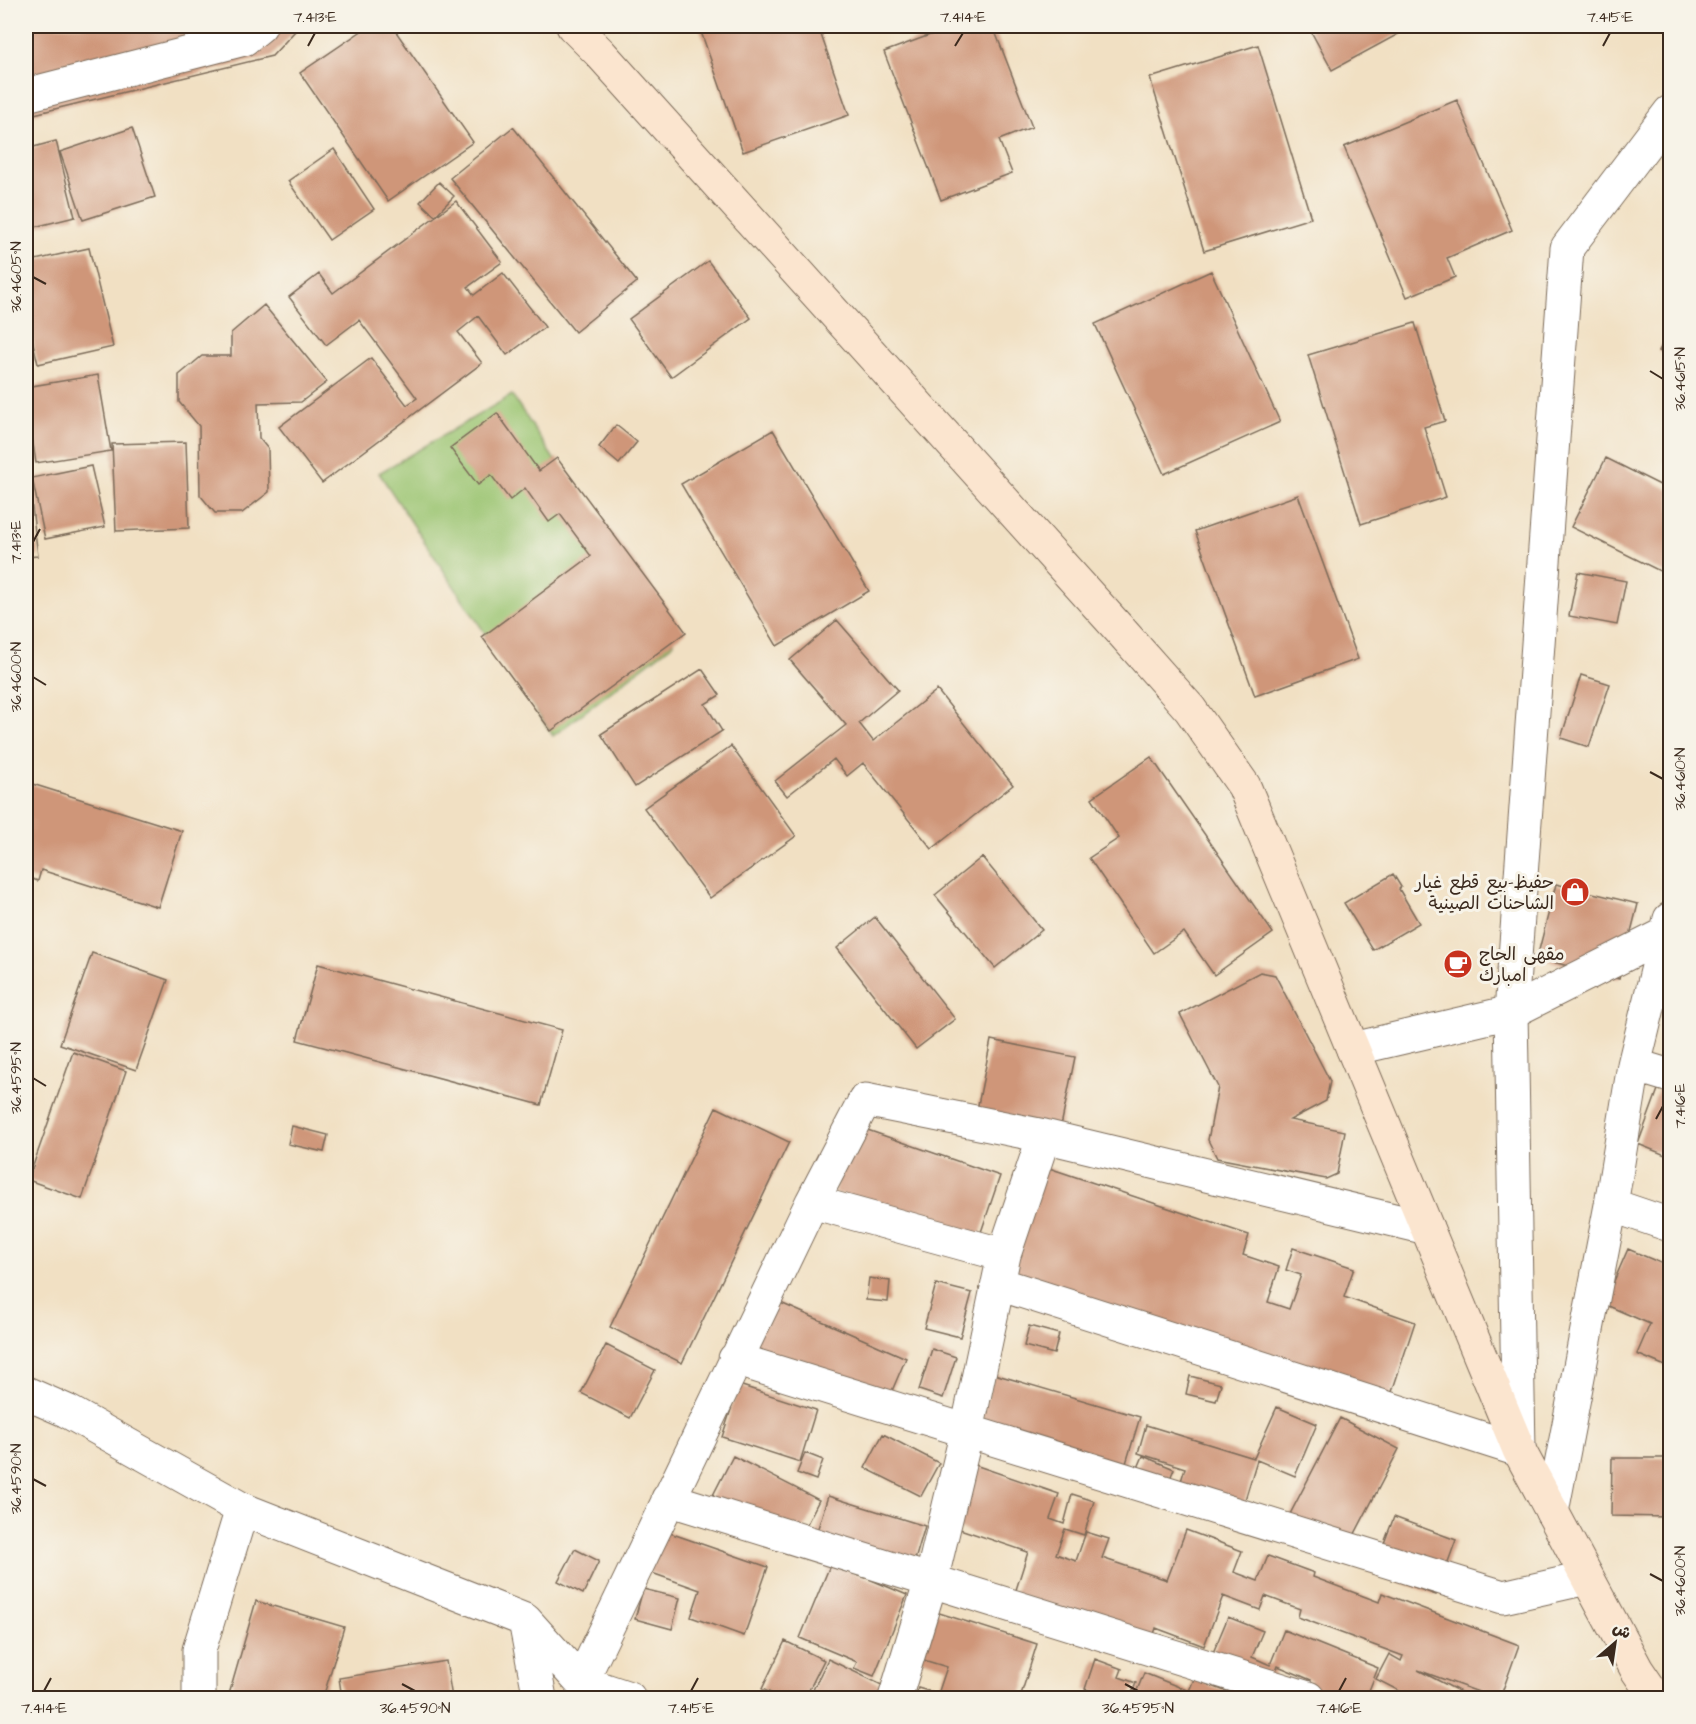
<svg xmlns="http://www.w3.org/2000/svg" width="1696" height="1724" font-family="'Architects Daughter','Playpen Sans Arabic',sans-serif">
<rect width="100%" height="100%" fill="#f7f3e8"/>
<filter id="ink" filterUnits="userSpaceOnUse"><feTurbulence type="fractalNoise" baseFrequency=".0167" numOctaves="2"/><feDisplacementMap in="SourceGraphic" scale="12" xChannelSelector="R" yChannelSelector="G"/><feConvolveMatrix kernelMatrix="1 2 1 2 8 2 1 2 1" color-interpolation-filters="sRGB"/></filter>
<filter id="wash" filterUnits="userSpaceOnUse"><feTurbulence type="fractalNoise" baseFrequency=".008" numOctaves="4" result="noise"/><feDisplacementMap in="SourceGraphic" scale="24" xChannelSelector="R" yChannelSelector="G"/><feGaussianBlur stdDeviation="1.35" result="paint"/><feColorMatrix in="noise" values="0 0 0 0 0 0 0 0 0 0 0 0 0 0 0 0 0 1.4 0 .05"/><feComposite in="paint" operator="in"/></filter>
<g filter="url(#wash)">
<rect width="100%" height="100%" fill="#f1e0c3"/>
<path fill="#9bc572" stroke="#6b7848" stroke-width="1.5" d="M 512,395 L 674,643 L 553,736 L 379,473 Z"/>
<g id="blocks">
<path fill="#cf9679" d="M 36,26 L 313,26 L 296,30 L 272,56 L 26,116 L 26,28 Z
M 369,26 L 392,26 L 473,142 L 388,201 L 300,73 Z
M 699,26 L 818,26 L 849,115 L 743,152 Z
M 954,26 L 993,26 L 1032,127 L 999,140 L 1012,173 L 941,200 L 884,52 Z
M 1308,26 L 1401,26 L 1404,31 L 1332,70 Z
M 1258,45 L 1311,218 L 1204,251 L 1150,78 Z
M 1457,100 L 1512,230 L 1447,258 L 1455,277 L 1407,297 L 1344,147 Z
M 513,127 L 637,282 L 575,332 L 450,178 Z
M 132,128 L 155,197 L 83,220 L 60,152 Z
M 56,141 L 75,217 L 26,229 L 26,149 Z
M 334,149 L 374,209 L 329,240 L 288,181 Z
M 439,182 L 454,196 L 435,216 L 420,202 Z
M 456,201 L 502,262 L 468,287 L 474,295 L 503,273 L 545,327 L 507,355 L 478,316 L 458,332 L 482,363 L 322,483 L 279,427 L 371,358 L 407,405 L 417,398 L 359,320 L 326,345 L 289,297 L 319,274 L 333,293 Z
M 89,248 L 113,347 L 38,364 L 26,314 L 26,262 Z
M 708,261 L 751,318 L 671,377 L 629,319 Z
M 1211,271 L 1280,422 L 1164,474 L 1095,324 Z
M 264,305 L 327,382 L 301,402 L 258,403 L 259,438 L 268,449 L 269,492 L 242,513 L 215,513 L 200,495 L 199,426 L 179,402 L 179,375 L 202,356 L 231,356 L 231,333 Z
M 1415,323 L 1445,421 L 1424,427 L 1446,497 L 1361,524 L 1308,355 Z
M 1670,330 L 1670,357 L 1659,351 Z
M 98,375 L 111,451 L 36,463 L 26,398 L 26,387 Z
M 497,413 L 539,471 L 557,458 L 686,632 L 551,731 L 482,637 L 591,556 L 560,514 L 549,522 L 525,488 L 510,500 L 491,475 L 478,485 L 450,448 Z
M 616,425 L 637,442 L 619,464 L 599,447 Z
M 773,430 L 869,591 L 777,646 L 681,484 Z
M 186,442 L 189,528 L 116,531 L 112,444 Z
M 1670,449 L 1670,464 L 1664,461 Z
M 1606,458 L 1670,490 L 1670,576 L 1571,527 Z
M 91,466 L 105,527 L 45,539 L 32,478 Z
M 26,467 L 27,467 L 38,556 L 26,557 Z
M 1298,495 L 1358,659 L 1255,696 L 1195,531 Z
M 1578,572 L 1626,581 L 1617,625 L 1569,616 Z
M 837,620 L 898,690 L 859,723 L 873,741 L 937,690 L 1013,785 L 932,849 L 863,763 L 847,776 L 834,759 L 787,796 L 775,781 L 846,725 L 790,660 Z
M 702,669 L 720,695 L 705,704 L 722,731 L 635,787 L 601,734 Z
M 1581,675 L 1610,684 L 1589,747 L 1561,738 Z
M 731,746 L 796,836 L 710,898 L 644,808 Z
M 1151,757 L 1273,933 L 1214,975 L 1184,932 L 1154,953 L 1089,858 L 1119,838 L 1092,798 Z
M 26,782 L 182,831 L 158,907 L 41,870 L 38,881 L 26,877 Z
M 982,857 L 1042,930 L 995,968 L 935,895 Z
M 1393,874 L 1401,887 L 1399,889 L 1419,923 L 1373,950 L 1344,903 Z
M 1556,884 L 1638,904 L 1619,979 L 1537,958 Z
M 875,917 L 955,1019 L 916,1049 L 837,948 Z
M 92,953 L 168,980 L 136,1070 L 60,1044 Z
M 318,964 L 562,1030 L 541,1105 L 297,1040 Z
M 1260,972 L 1275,975 L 1330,1081 L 1326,1101 L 1290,1120 L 1345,1131 L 1337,1174 L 1326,1179 L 1217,1158 L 1208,1140 L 1218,1087 L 1180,1014 Z
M 991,1040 L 1075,1057 L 1060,1131 L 976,1115 Z
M 73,1052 L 126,1071 L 82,1199 L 28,1180 Z
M 1663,1076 L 1670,1079 L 1670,1157 L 1638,1144 Z
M 716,1107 L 789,1142 L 682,1363 L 610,1327 Z
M 292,1126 L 328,1135 L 324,1152 L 288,1144 Z
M 856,1126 L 1000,1176 L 978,1241 L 834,1192 Z
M 1043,1166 L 1249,1235 L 1243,1255 L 1279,1267 L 1268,1302 L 1289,1309 L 1301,1275 L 1286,1270 L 1293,1248 L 1354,1268 L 1344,1297 L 1415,1322 L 1384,1416 L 1008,1272 Z
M 1628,1249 L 1670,1267 L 1670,1368 L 1637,1354 L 1650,1324 L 1604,1304 Z
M 869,1278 L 890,1281 L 888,1302 L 866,1300 Z
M 936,1284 L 972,1293 L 960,1337 L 924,1328 Z
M 767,1297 L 906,1358 L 880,1419 L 786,1377 L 779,1391 L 734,1371 Z
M 1029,1326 L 1059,1334 L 1054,1354 L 1024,1346 Z
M 606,1345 L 655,1370 L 630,1418 L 581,1393 Z
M 932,1349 L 956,1357 L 943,1398 L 919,1390 Z
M 994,1374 L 1140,1417 L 1121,1480 L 976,1437 Z
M 1190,1376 L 1221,1384 L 1216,1401 L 1186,1394 Z
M 739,1385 L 816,1410 L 800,1462 L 722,1437 Z
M 1277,1407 L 1317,1424 L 1295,1476 L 1257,1460 L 1239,1520 L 1175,1501 L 1185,1468 L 1138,1453 L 1146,1425 L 1254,1458 Z
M 1340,1418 L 1399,1449 L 1347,1549 L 1288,1518 Z
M 883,1434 L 939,1463 L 921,1496 L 865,1468 Z
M 1668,1439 L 1670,1439 L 1670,1517 L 1611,1516 L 1612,1458 L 1668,1458 Z
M 805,1453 L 823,1460 L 816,1480 L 797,1473 Z
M 733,1456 L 819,1500 L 793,1551 L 707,1507 Z
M 1143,1456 L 1174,1469 L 1163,1495 L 1132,1482 Z
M 969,1463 L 1059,1494 L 1050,1519 L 1064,1524 L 1072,1494 L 1094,1501 L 1084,1535 L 1065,1529 L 1056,1554 L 1076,1561 L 1086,1532 L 1109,1539 L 1102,1558 L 1167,1580 L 1186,1530 L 1242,1551 L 1234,1572 L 1258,1581 L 1268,1556 L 1314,1573 L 1313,1577 L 1379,1602 L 1382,1593 L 1519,1645 L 1500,1698 L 1495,1698 L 1418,1670 L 1472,1698 L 1407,1698 L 1409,1696 L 1376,1679 L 1389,1654 L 1401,1661 L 1403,1656 L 1298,1617 L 1300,1609 L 1265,1596 L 1260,1610 L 1223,1596 L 1204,1646 L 1156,1628 L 1149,1649 L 1015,1593 L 1028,1552 L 948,1525 Z
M 828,1496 L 925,1526 L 911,1574 L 813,1544 Z
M 1394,1517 L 1456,1540 L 1436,1595 L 1373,1572 Z
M 664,1531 L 768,1567 L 744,1636 L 691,1617 L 700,1590 L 649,1572 Z
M 575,1549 L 599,1561 L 583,1594 L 558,1581 Z
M 831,1563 L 907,1595 L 874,1676 L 854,1668 L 857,1662 L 800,1638 Z
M 643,1589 L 680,1598 L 672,1629 L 635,1619 Z
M 256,1601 L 344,1627 L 323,1698 L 228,1698 Z
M 933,1611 L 1037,1644 L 1020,1698 L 915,1698 L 918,1688 L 938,1694 L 947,1667 L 917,1658 Z
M 1228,1617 L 1263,1631 L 1252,1657 L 1270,1665 L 1284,1630 L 1378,1668 L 1366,1698 L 1309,1698 L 1304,1696 L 1311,1680 L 1278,1666 L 1267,1693 L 1207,1667 Z
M 785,1641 L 824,1660 L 805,1698 L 782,1698 L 762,1689 Z
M 828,1659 L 888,1688 L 883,1698 L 809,1698 Z
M 1095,1659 L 1122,1669 L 1119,1677 L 1136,1683 L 1130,1698 L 1112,1698 L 1085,1689 Z
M 446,1661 L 452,1698 L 342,1698 L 339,1678 Z
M 1144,1673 L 1189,1691 L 1194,1679 L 1243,1698 L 1134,1698 Z"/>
</g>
</g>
<g filter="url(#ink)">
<use href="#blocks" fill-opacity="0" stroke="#7b6a58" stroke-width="1.5"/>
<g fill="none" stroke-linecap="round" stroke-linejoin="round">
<g stroke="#7b6a58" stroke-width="35">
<path id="minor" d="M 26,95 L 244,39 L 260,26
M 1353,1049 L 1511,1012 L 1666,934
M 1634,1065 L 1670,1076
M 812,1202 L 1004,1255
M 1611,1205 L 1670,1225
M 999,1284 L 1519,1450
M 735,1359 L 1503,1597 L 1587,1578
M 26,1393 L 67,1411 L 242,1509 L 525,1620 L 581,1682 L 629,1698
M 668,1499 L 1308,1698
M 1552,1512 L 1611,1205 L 1634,1065 L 1666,934 L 1670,919
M 525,1621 L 540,1698
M 581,1682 L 812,1202 L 865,1100 L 1044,1136 L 1427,1228
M 199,1698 L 199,1650 L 242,1509
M 895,1698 L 931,1581 L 967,1431 L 1004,1255 L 1044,1136"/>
</g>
<g stroke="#7b6a58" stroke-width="35">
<path id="tertiary" d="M 1519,1450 L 1511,1012 L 1567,248 L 1670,112"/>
</g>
<g stroke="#7b6a58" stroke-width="35">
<path id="secondary" d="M 573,26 L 600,53 L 1121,631 L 1190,709 L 1244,786 L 1519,1450 L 1637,1670 L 1656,1698"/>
</g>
<use href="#minor" stroke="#fff" stroke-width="33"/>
<use href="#tertiary" stroke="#fff" stroke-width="33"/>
<use href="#secondary" stroke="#fbe5cf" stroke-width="33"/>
</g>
</g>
<path fill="none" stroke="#3b2a1e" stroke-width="2" d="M 308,46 L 315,33M 955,46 L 963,33M 1603,46 L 1610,33M 33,277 L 46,284M 1650,371 L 1663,379M 33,542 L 40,529M 33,677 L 46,685M 1650,772 L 1663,779M 33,1078 L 46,1086M 1656,1119 L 1663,1106M 33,1479 L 46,1486M 1650,1574 L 1663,1581M 402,1684 L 415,1691M 1125,1684 L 1138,1691M 44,1691 L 51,1678M 691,1691 L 698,1678M 1339,1691 L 1346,1678"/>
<defs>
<g id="shop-disc" transform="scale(1.5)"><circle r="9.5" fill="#c8321e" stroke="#f7f3e8"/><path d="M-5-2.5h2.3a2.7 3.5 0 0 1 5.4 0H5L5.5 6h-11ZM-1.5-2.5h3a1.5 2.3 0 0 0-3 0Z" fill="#fff"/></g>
<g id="cafe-disc" transform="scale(1.5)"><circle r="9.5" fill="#c8321e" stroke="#f7f3e8"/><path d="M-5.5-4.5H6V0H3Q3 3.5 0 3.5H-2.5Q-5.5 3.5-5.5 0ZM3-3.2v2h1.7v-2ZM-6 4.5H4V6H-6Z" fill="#fff"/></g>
</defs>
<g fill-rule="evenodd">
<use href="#shop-disc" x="1575" y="892"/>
<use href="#cafe-disc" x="1458" y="964"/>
</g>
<g text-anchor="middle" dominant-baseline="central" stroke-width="6" stroke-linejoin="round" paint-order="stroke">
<g font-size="18" fill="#3b2a1e" stroke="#f7f3e8" text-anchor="end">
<text x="1554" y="882">حفيظ-بيع قطع غيار<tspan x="1554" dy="21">الشاحنات الصينية</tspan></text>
<text x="1479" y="954" text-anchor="start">مقهى الحاج<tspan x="1479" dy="21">امبارك</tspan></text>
</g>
</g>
<rect width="1696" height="1724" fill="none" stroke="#f7f3e8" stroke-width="66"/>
<g transform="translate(1615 1643) rotate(29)" stroke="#f7f3e8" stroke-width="4.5" paint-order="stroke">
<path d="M0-4.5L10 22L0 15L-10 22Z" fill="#3b2a1e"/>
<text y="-9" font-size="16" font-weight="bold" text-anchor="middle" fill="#3b2a1e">ش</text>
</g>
<rect x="33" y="33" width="1630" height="1658" fill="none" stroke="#3b2a1e" stroke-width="2"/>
<g font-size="15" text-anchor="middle" fill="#3b2a1e">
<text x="315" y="22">7.413°E</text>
<text x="963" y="22">7.414°E</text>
<text x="1610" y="22">7.415°E</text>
<text transform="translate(16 277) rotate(-90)" y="5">36.4605°N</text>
<text transform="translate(1680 379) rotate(-90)" y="5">36.4615°N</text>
<text transform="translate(16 542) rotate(-90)" y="5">7.413°E</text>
<text transform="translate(16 677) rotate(-90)" y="5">36.4600°N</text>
<text transform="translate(1680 779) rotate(-90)" y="5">36.4610°N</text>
<text transform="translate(16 1078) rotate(-90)" y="5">36.4595°N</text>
<text transform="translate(1680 1106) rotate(-90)" y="5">7.416°E</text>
<text transform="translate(16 1479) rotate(-90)" y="5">36.4590°N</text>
<text transform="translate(1680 1581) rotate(-90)" y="5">36.4600°N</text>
<text x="44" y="1713">7.414°E</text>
<text x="415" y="1713">36.4590°N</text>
<text x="691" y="1713">7.415°E</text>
<text x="1138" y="1713">36.4595°N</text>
<text x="1339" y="1713">7.416°E</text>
</g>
</svg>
